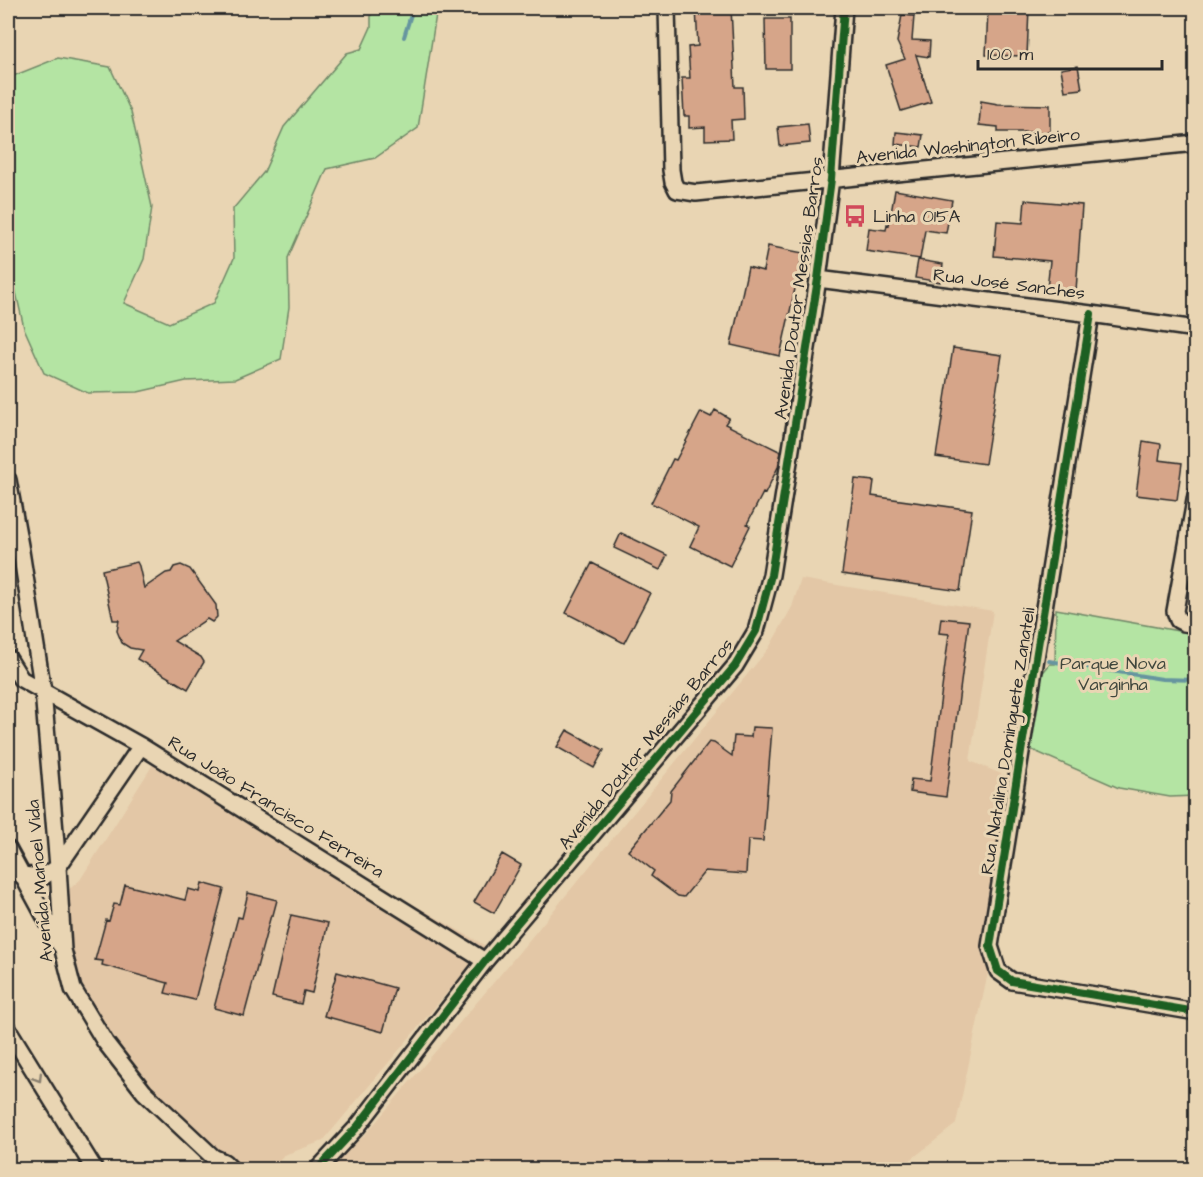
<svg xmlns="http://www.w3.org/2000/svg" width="1203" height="1177" font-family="'Architects Daughter',sans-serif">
<rect width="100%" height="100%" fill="#e9d5b3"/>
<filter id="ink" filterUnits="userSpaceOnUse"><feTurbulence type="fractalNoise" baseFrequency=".0167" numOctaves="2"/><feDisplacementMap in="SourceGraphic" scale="12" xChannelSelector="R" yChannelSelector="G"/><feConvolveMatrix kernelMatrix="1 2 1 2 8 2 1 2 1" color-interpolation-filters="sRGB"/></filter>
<g filter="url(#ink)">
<path fill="#e3c7a6" d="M 801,579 L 993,611 L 970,761 L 1016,780 L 997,930 L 956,1124 L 899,1169 L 317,1170 L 346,1152 L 365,1135 L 526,944 L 769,648 L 792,607 Z
M 157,758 L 486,946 L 323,1141 L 284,1155 L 270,1169 L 232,1169 L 144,1092 L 73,989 L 59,898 L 80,880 Z"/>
<path fill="#b4e4a3" stroke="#708867" stroke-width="1.5" d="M 371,8 L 437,8 L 418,128 L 375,158 L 327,169 L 288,258 L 289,307 L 281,359 L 235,379 L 186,381 L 138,392 L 88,393 L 44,373 L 24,328 L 8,257 L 8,78 L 58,58 L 110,67 L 131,112 L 152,207 L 144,259 L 124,303 L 169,323 L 214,303 L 234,258 L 233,209 L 264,172 L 284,127 L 347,53 L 361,49 L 371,27 Z
M 1056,609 L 1195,634 L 1195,796 L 1170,797 L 1119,788 L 1030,749 L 1019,701 L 1050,664 L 1055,664 Z"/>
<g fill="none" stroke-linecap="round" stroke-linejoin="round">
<path stroke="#66959f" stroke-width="4" d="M 404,37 L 413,8
M 1049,661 L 1162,679 L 1196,680"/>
</g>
<path fill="#d6a589" stroke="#2b2b2b" stroke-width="1.5" d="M 696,8 L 731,8 L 735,87 L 743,87 L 744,119 L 731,120 L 732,139 L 705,140 L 705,127 L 689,128 L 689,116 L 684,116 L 682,78 L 690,78 L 688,47 L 698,46 Z
M 988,8 L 1029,8 L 1027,56 L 986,55 Z
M 902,15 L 914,16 L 912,40 L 930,41 L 929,57 L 916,55 L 931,102 L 901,111 L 886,65 L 905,59 L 897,42 Z
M 765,19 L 790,19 L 790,69 L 766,69 Z
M 1078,66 L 1082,89 L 1065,91 L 1061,69 Z
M 981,101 L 998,104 L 1050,105 L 1050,132 L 998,132 L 998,127 L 979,125 Z
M 808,124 L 810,143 L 780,146 L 778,127 Z
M 896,132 L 923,135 L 921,147 L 895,144 Z
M 895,190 L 952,200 L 946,233 L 925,230 L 920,259 L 866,251 L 869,228 L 886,230 L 887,224 L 889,225 Z
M 1025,200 L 1082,205 L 1076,291 L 1047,289 L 1050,261 L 994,256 L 997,221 L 1023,223 Z
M 768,246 L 803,253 L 780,356 L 731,345 L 748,267 L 763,271 Z
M 918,260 L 943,264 L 940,282 L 915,278 Z
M 953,348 L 1002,355 L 985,464 L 936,457 Z
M 715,410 L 729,418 L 725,424 L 781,452 L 778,467 L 765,494 L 763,493 L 747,524 L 750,526 L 730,566 L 690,546 L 699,527 L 651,503 L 673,459 L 676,460 L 701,412 L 711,417 Z
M 1143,441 L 1161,444 L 1159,460 L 1182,463 L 1177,500 L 1136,495 Z
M 855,479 L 874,481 L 872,496 L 972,510 L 960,591 L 842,574 Z
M 621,533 L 667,555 L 660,570 L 614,548 Z
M 137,562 L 139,566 L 144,588 L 166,573 L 171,572 L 174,567 L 181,565 L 190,569 L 216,605 L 217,617 L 212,622 L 207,619 L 174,641 L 201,657 L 204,662 L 188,689 L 137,659 L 142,650 L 130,648 L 122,643 L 117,631 L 119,620 L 113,620 L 102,570 Z
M 592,563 L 650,593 L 624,643 L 566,613 Z
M 941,618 L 969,621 L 946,797 L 910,792 L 911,779 L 930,781 L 949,634 L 939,633 Z
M 752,727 L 772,728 L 763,841 L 748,840 L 746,874 L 705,871 L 684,897 L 678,896 L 651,876 L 654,871 L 628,851 L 670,800 L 671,791 L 709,742 L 714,743 L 732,756 L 734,736 L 751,737 Z
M 567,730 L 604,750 L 594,768 L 557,747 Z
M 502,854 L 521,865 L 494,913 L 474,902 Z
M 202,883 L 224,889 L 195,1000 L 165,993 L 168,983 L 102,965 L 103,961 L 95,960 L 106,920 L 109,921 L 114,904 L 120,905 L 125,885 L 185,900 L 188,889 L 200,892 Z
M 248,893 L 277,900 L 273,915 L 271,915 L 244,1016 L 214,1008 L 238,917 L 242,918 Z
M 291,915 L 328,923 L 312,993 L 304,991 L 301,1004 L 272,997 Z
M 337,972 L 395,988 L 383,1032 L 324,1016 Z"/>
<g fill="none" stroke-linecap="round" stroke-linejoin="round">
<g stroke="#2b2b2b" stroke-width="20">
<path id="minor" d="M 667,8 L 671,170 L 673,182 L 677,190 L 696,193 L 1196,143
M 818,279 L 1091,314 L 1196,329
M 1091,314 L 990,946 L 998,971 L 1012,981 L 1196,1012
M 8,480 L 21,551 L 43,691 L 58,867 L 63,950 L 73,989 L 105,1042 L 144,1092 L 213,1157 L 224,1162 L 232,1170
M 1196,495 L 1175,611 L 1178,620 L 1184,623 L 1196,625
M 8,658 L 21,679 L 141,746 L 485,961
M 8,849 L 60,945
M 21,875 L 43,877 L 58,867 L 141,746
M 8,1029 L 95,1170
M 317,1170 L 358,1126 L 485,961 L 735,666 L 756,631 L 771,575 L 818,279 L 831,179 L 844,8"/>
</g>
<use href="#minor" stroke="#e9d5b3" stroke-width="15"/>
<g stroke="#e9d5b3" stroke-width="11">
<path id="cycleway" d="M 1091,314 L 990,946 L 998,971 L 1012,981 L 1196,1012
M 317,1170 L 358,1126 L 485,961 L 735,666 L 756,631 L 771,575 L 818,279 L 831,179 L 844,8"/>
</g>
<use href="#cycleway" stroke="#1b5e20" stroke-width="8"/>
</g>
<defs><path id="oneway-chevron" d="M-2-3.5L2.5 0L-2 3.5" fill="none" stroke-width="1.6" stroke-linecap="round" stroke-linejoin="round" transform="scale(1.5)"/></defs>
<use stroke="#8a806f" href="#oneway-chevron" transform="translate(38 1078) rotate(58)"/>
</g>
<defs>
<g id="bus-bare" transform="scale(1.8)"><path d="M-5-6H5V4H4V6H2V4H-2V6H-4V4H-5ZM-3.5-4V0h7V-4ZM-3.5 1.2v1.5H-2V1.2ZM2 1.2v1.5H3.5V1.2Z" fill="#d1495b" stroke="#e9d5b3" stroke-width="2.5" paint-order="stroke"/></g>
</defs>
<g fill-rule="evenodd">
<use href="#bus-bare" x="855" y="216"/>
</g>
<g text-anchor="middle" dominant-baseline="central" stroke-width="6" stroke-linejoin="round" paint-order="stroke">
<g font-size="18" fill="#2b2b2b" stroke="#e9d5b3">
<text transform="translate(968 146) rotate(-6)">Avenida Washington Ribeiro</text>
<text transform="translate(1009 284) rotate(7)">Rua José Sanches</text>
<text transform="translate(799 288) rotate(-82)">Avenida Doutor Messias Barros</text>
<text transform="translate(1008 741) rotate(-81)">Rua Natalina Dominguete Zanateli</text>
<text transform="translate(646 744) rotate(-51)">Avenida Doutor Messias Barros</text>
<text transform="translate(276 807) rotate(32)">Rua João Francisco Ferreira</text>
<text transform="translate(40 881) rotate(-95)">Avenida Manoel Vida</text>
</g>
<g font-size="18" fill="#2b2b2b" stroke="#e9d5b3" text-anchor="start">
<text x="873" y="216">Linha 015A</text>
</g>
<g font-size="18" fill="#40473d" stroke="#e9d5b3">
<text x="1113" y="663">Parque Nova<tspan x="1113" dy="21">Varginha</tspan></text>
</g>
</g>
<rect width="1203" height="1177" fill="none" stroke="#e9d5b3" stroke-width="30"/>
<rect x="15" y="15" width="1173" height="1147" fill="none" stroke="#2b2b2b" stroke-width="2" filter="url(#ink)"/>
<path d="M978 60v9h184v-9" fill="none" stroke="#2b2b2b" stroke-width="3"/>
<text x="987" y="60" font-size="18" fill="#2b2b2b" stroke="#e9d5b3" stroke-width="4.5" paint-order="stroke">100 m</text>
</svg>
